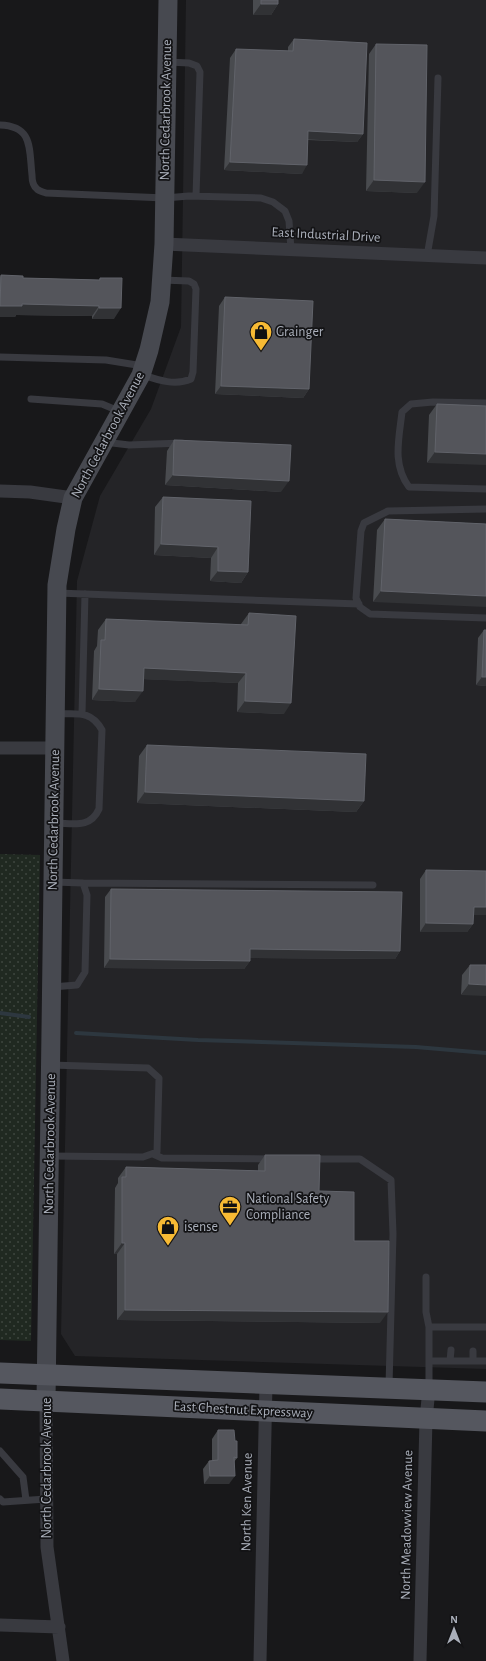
<svg xmlns="http://www.w3.org/2000/svg" width="486" height="1661" font-family="'Alegreya Sans',sans-serif">
<defs>
<pattern id="grass-dots" width="8" height="8" patternUnits="userSpaceOnUse"><rect width="8" height="8" fill="#202921"/><path d="M2 2h.1M6 6h.1" fill="none" stroke="#3e463f" stroke-width="1.8" stroke-linecap="round"/></pattern>
</defs>
<rect width="100%" height="100%" fill="#18181a"/>
<path fill="#242427" d="M 186,0 L 486,0 L 486,1369 L 75,1356 L 61,1334 L 77,581 L 100,496 L 151,409 L 181,327 Z"/>
<path fill="url(#grass-dots)" d="M 0,854 L 40,855 L 31,1341 L 0,1340 Z"/>
<g fill="none" stroke-linecap="round" stroke-linejoin="round">
<path stroke="#2d373f" stroke-width="4" d="M 0,1013 L 29,1017
M 76,1033 L 198,1040 L 416,1047 L 486,1053"/>
<path stroke="#393a40" stroke-width="7" d="M 168,62 L 189,63 L 197,66 L 200,72 L 196,196
M 0,125 C 33,126 29,148 32,175 C 32,179 33,186 37,189 C 39,191 43,192 46,193 L 165,198 L 189,196 L 261,198 L 273,202 L 285,211 L 289,221 L 291,250
M 427,256 L 434,216 L 438,78
M 0,357 L 106,360 L 143,366
M 143,375 C 158,380 175,386 191,379 L 193,372 L 196,289 L 194,284 L 189,281 L 162,280
M 31,399 L 102,404 L 121,412
M 486,403 L 433,402 L 411,404 L 402,412 C 399,439 392,464 409,487 L 486,489
M 104,442 L 129,445 L 182,443
M 486,509 L 388,511 L 364,523 L 361,531 L 356,598 L 360,607 L 370,614 L 486,618
M 57,593 L 359,604
M 82,714 L 85,594
M 54,823 C 73,823 90,829 99,809 L 102,730 C 91,710 77,714 57,714
M 83,883 L 373,885
M 52,987 L 77,985 L 85,972 L 87,895 L 83,883 L 53,882
M 153,1154 L 162,1158 L 271,1159
M 50,1156 L 143,1157 L 157,1152 L 159,1078 L 148,1068 L 51,1065
M 312,1159 L 360,1159 L 391,1180 L 393,1234 L 389,1386
M 426,1277 L 426,1312 L 429,1327
M 430,1361 L 486,1361
M 450,1361 L 451,1350
M 473,1361 L 473,1351
M 429,1387 L 429,1327 L 486,1327
M 0,1451 L 23,1477 L 26,1500
M 0,1499 L 3,1502 L 46,1499"/>
<path stroke="#393a40" stroke-width="13" d="M 164,244 L 486,258
M 0,491 L 30,492 L 73,498
M 0,748 L 55,748
M 46,1401 L 47,1547 L 63,1661
M 0,1625 L 59,1627
M 260,1661 L 266,1384
M 420,1661 L 426,1419 L 429,1389"/>
<path stroke="#474950" stroke-width="19" d="M 46,1401 L 57,585 L 66,529 L 73,498 L 141,375 L 149,350 L 160,302 L 164,244 L 168,0"/>
<path stroke="#55575f" stroke-width="21" d="M 0,1373 L 486,1392
M 0,1399 L 486,1421"/>
</g>
<path fill="#494b4f" d="M 253,0 L 278,0 L 278,4 L 271,15 L 253,15 Z
M 294,39 L 363,134 L 357,142 L 308,140 L 302,174 L 224,170 L 230,58 L 236,49 L 288,51 L 288,47 Z
M 376,44 L 417,193 L 366,191 L 369,54 Z
M 1,275 L 23,278 L 99,280 L 100,278 L 114,319 L 92,319 L 92,316 L 16,315 L 15,317 L 0,317 L 0,277 Z
M 225,297 L 309,389 L 303,398 L 215,394 L 219,306 Z
M 437,404 L 486,406 L 427,463 L 429,415 Z
M 174,440 L 281,492 L 165,485 L 167,451 Z
M 163,497 L 248,572 L 241,583 L 210,581 L 211,558 L 154,555 L 155,507 Z
M 385,519 L 486,524 L 373,602 L 377,530 Z
M 249,613 L 284,714 L 237,712 L 238,683 L 144,679 L 135,702 L 92,700 L 94,651 L 97,646 L 98,630 L 106,619 L 241,625 L 241,624 Z
M 484,630 L 486,630 L 486,686 L 476,685 L 478,638 Z
M 147,745 L 364,801 L 356,812 L 137,803 L 139,756 Z
M 426,870 L 486,871 L 486,915 L 473,915 L 473,924 L 467,932 L 420,932 L 420,879 Z
M 111,889 L 400,951 L 395,959 L 250,958 L 250,961 L 244,969 L 104,968 L 105,897 Z
M 470,965 L 486,965 L 461,995 L 462,975 Z
M 265,1155 L 319,1191 L 354,1241 L 380,1323 L 117,1320 L 117,1254 L 114,1254 L 115,1188 L 118,1183 L 118,1178 L 126,1167 L 258,1171 L 258,1165 Z
M 218,1430 L 235,1441 L 237,1458 L 234,1462 L 229,1484 L 204,1484 L 203,1469 L 209,1461 L 212,1461 L 212,1439 Z"/>
<path fill="#313235" d="M 261,4 L 278,4 L 271,15 L 253,15 Z
M 308,131 L 363,134 L 357,142 L 302,139 Z
M 230,162 L 307,165 L 302,174 L 224,170 Z
M 374,180 L 425,182 L 417,193 L 366,191 Z
M 22,304 L 99,306 L 92,316 L 16,315 L 15,317 L 0,317 L 0,306 Z
M 99,308 L 121,308 L 114,319 L 92,319 Z
M 221,386 L 309,389 L 303,398 L 215,394 Z
M 435,452 L 486,454 L 486,465 L 427,463 Z
M 173,475 L 289,481 L 281,492 L 165,485 Z
M 161,544 L 218,547 L 211,558 L 154,555 Z
M 218,571 L 248,572 L 241,583 L 210,581 Z
M 381,591 L 486,596 L 486,607 L 373,602 Z
M 144,668 L 246,673 L 238,683 L 137,679 Z
M 482,677 L 486,677 L 486,686 L 476,685 Z
M 99,689 L 143,691 L 135,702 L 92,700 Z
M 245,701 L 291,703 L 284,714 L 237,712 Z
M 145,792 L 364,801 L 356,812 L 137,803 Z
M 474,907 L 486,907 L 486,915 L 468,915 Z
M 426,923 L 473,924 L 467,932 L 420,932 Z
M 250,949 L 400,951 L 395,959 L 244,958 Z
M 110,959 L 250,961 L 244,969 L 104,968 Z
M 469,984 L 486,985 L 486,996 L 461,995 Z
M 122,1243 L 125,1243 L 117,1254 L 114,1254 Z
M 125,1310 L 388,1312 L 380,1323 L 117,1320 Z
M 210,1476 L 235,1476 L 229,1484 L 204,1484 Z"/>
<path fill="#54555b" stroke="#61636a" d="M 261,0 L 278,0 L 278,4 L 261,4 Z
M 294,39 L 367,43 L 363,134 L 308,131 L 307,165 L 230,162 L 236,49 L 293,51 Z
M 376,44 L 427,45 L 425,182 L 374,180 Z
M 1,275 L 23,276 L 23,278 L 100,280 L 100,278 L 122,278 L 121,308 L 99,308 L 99,306 L 22,304 L 22,306 L 0,306 Z
M 225,297 L 313,301 L 309,389 L 221,386 Z
M 437,404 L 486,406 L 486,454 L 435,452 Z
M 174,440 L 291,445 L 289,481 L 173,475 Z
M 163,497 L 251,501 L 248,572 L 218,571 L 218,547 L 161,544 Z
M 385,519 L 486,524 L 486,596 L 381,591 Z
M 249,613 L 296,616 L 291,703 L 245,701 L 246,673 L 144,668 L 143,691 L 99,689 L 101,640 L 105,640 L 106,619 L 248,625 Z
M 484,630 L 486,630 L 486,677 L 482,677 Z
M 147,745 L 366,754 L 364,801 L 145,792 Z
M 426,870 L 486,871 L 486,907 L 474,907 L 473,924 L 426,923 Z
M 111,889 L 402,892 L 400,951 L 250,949 L 250,961 L 110,959 Z
M 470,965 L 486,965 L 486,985 L 469,984 Z
M 265,1155 L 320,1155 L 319,1191 L 354,1192 L 354,1241 L 389,1241 L 388,1312 L 125,1310 L 125,1243 L 122,1243 L 122,1177 L 126,1177 L 126,1167 L 265,1171 Z
M 218,1430 L 234,1430 L 235,1441 L 237,1441 L 237,1458 L 234,1457 L 235,1476 L 210,1476 L 209,1461 L 218,1460 Z"/>
<defs>
<g id="shop-pin" transform="scale(1.15)"><path d="M0 17L-7.5 6A9.5 9.5 0 1 1 7.5 6Z" fill="#f7ba34" stroke="#131315"/><path d="M-5-2.5h2.3a2.7 3.5 0 0 1 5.4 0H5L5.5 6h-11ZM-1.5-2.5h3a1.5 2.3 0 0 0-3 0Z" fill="#111"/></g>
<g id="office-pin" transform="scale(1.15)"><path d="M0 17L-7.5 6A9.5 9.5 0 1 1 7.5 6Z" fill="#f7ba34" stroke="#131315"/><path d="M-6-3h4V-5.5h4V-3h4V5H-6ZM-1-4.5V-3h2v-1.5ZM-6 0V1H6V0Z" fill="#111"/></g>
</defs>
<g fill-rule="evenodd">
<use href="#shop-pin" x="261" y="332"/>
<use href="#office-pin" x="230" y="1207"/>
<use href="#shop-pin" x="168" y="1227"/>
</g>
<g text-anchor="middle" dominant-baseline="central" stroke-width="3.5" stroke-linejoin="round" paint-order="stroke">
<g font-size="14" fill="#aaafba" stroke="#131315">
<text transform="translate(166 110) rotate(-89)">North Cedarbrook Avenue</text>
<text transform="translate(326 235) rotate(3)">East Industrial Drive</text>
<text transform="translate(108 435) rotate(-62)">North Cedarbrook Avenue</text>
<text transform="translate(54 820) rotate(-89)">North Cedarbrook Avenue</text>
<text transform="translate(50 1144) rotate(-89)">North Cedarbrook Avenue</text>
<text transform="translate(243 1410) rotate(3)">East Chestnut Expressway</text>
<text transform="translate(47 1468) rotate(-90)">North Cedarbrook Avenue</text>
<text transform="translate(247 1502) rotate(-89)">North Ken Avenue</text>
<text transform="translate(407 1525) rotate(-89)">North Meadowview Avenue</text>
</g>
<g font-size="14" fill="#aaafba" stroke="#131315" text-anchor="start">
<text x="276" y="332">Grainger</text>
<text x="246" y="1199">National Safety<tspan x="246" dy="16">Compliance</tspan></text>
<text x="184" y="1227">isense</text>
</g>
</g>
<g transform="translate(454 1629)" stroke="#131315" stroke-width="3" paint-order="stroke">
<path d="M0-3L7 15L0 10L-7 15Z" fill="#aaafba"/>
<text y="-6" font-size="11" font-weight="bold" text-anchor="middle" fill="#aaafba">N</text>
</g>
</svg>
